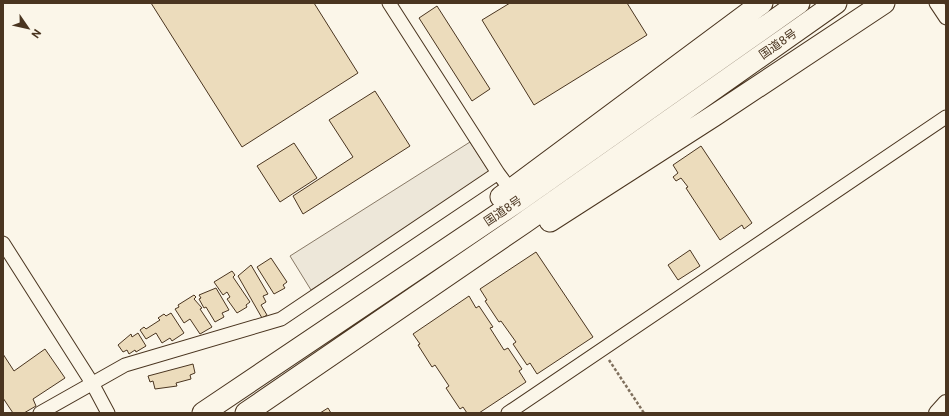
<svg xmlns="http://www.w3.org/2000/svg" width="949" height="416" font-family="Roboto,'Noto Sans JP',sans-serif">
<rect width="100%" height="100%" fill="#fbf6e9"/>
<path fill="#ede7d9" stroke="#887966" d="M 470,142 L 490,173 L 311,290 L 290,256 Z"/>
<path fill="#ecdcbc" stroke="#4a3520" d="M 151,3 L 314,3 L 358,73 L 242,147 Z
M 510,3 L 627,3 L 647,35 L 534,105 L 482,20 Z
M 437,6 L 490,89 L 472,101 L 419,18 Z
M 375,91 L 410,146 L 303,214 L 293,196 L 353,157 L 329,120 Z
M 294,143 L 317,178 L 280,202 L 257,166 Z
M 701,146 L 752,223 L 744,229 L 742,225 L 720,240 L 686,188 L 688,187 L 681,178 L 676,181 L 673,177 L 678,173 L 673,165 Z
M 690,250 L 700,266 L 678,280 L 668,265 Z
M 536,252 L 593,337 L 537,374 L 530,363 L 527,365 L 513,344 L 516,342 L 501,321 L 499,322 L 485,301 L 487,300 L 480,289 Z
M 271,258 L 287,282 L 283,285 L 285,288 L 274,294 L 257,267 Z
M 251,265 L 268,294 L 263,296 L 266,302 L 261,305 L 267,315 L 262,318 L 238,276 Z
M 232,271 L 235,275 L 233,277 L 250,302 L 246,305 L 247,307 L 237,313 L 227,299 L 230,297 L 227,292 L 223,295 L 214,282 Z
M 216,288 L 229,310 L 222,313 L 224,317 L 215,322 L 206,307 L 204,308 L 199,299 L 201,298 L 199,295 Z
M 194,295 L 196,297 L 194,299 L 202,308 L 200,309 L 212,327 L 200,334 L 190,319 L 184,323 L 175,309 L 179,307 L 178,305 Z
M 469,296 L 476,308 L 479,306 L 493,327 L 490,328 L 504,350 L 508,348 L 522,369 L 519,371 L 526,382 L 479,413 L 467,413 L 463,407 L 460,409 L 446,388 L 449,386 L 435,365 L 432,367 L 418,345 L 420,344 L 413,334 Z
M 171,313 L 184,333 L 172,341 L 170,338 L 162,343 L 156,333 L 146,339 L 140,330 L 144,327 L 146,329 L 160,320 L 158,318 L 164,314 L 166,316 Z
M 138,333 L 146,346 L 136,352 L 135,350 L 129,354 L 127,350 L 123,352 L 118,345 L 131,334 L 132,337 Z
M 45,349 L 65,378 L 33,399 L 36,406 L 24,413 L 13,413 L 3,398 L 3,354 L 14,371 Z
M 193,364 L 195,373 L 190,375 L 191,379 L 176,383 L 177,386 L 155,389 L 153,381 L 150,382 L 148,376 Z
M 328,408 L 331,413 L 320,413 Z"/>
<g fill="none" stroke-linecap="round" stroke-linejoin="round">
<g stroke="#4a3520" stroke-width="15">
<path id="minor" d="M 389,3 L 498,173 L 515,196
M 936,3 L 946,18
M 3,243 L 92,383 L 108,413
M 40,413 L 125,365 L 281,319 L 498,173
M 508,413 L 946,117"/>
</g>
<g stroke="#4a3520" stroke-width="18">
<path id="tertiary" d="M 937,413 L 946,403"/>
</g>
<g stroke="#4a3520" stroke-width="23">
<path id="trunk" d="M 501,197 L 762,3
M 550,221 L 715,115 L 884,3
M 203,413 L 518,201 L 799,3
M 246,413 L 525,222 L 836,3"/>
</g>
<path stroke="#7f6f5c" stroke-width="2.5" stroke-dasharray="3 2" stroke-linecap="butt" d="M 609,360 L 644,413"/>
<use href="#minor" stroke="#fbf6e9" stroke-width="13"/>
<use href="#tertiary" stroke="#fbf6e9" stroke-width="16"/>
<use href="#trunk" stroke="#fbf6e9" stroke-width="21"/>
</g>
<g text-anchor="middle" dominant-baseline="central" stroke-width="3" stroke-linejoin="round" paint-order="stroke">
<g font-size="12" fill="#4a3520" stroke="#fbf6e9">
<text transform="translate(778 44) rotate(-35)">国道8号</text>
<text transform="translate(503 211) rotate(-34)">国道8号</text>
</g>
</g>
<rect width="949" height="416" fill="none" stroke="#4a3520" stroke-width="8"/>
<g transform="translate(28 28) rotate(124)" stroke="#fbf6e9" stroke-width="3" paint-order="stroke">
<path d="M0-3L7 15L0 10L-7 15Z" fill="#4a3520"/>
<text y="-6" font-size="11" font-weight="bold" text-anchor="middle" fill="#4a3520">N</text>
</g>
</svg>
